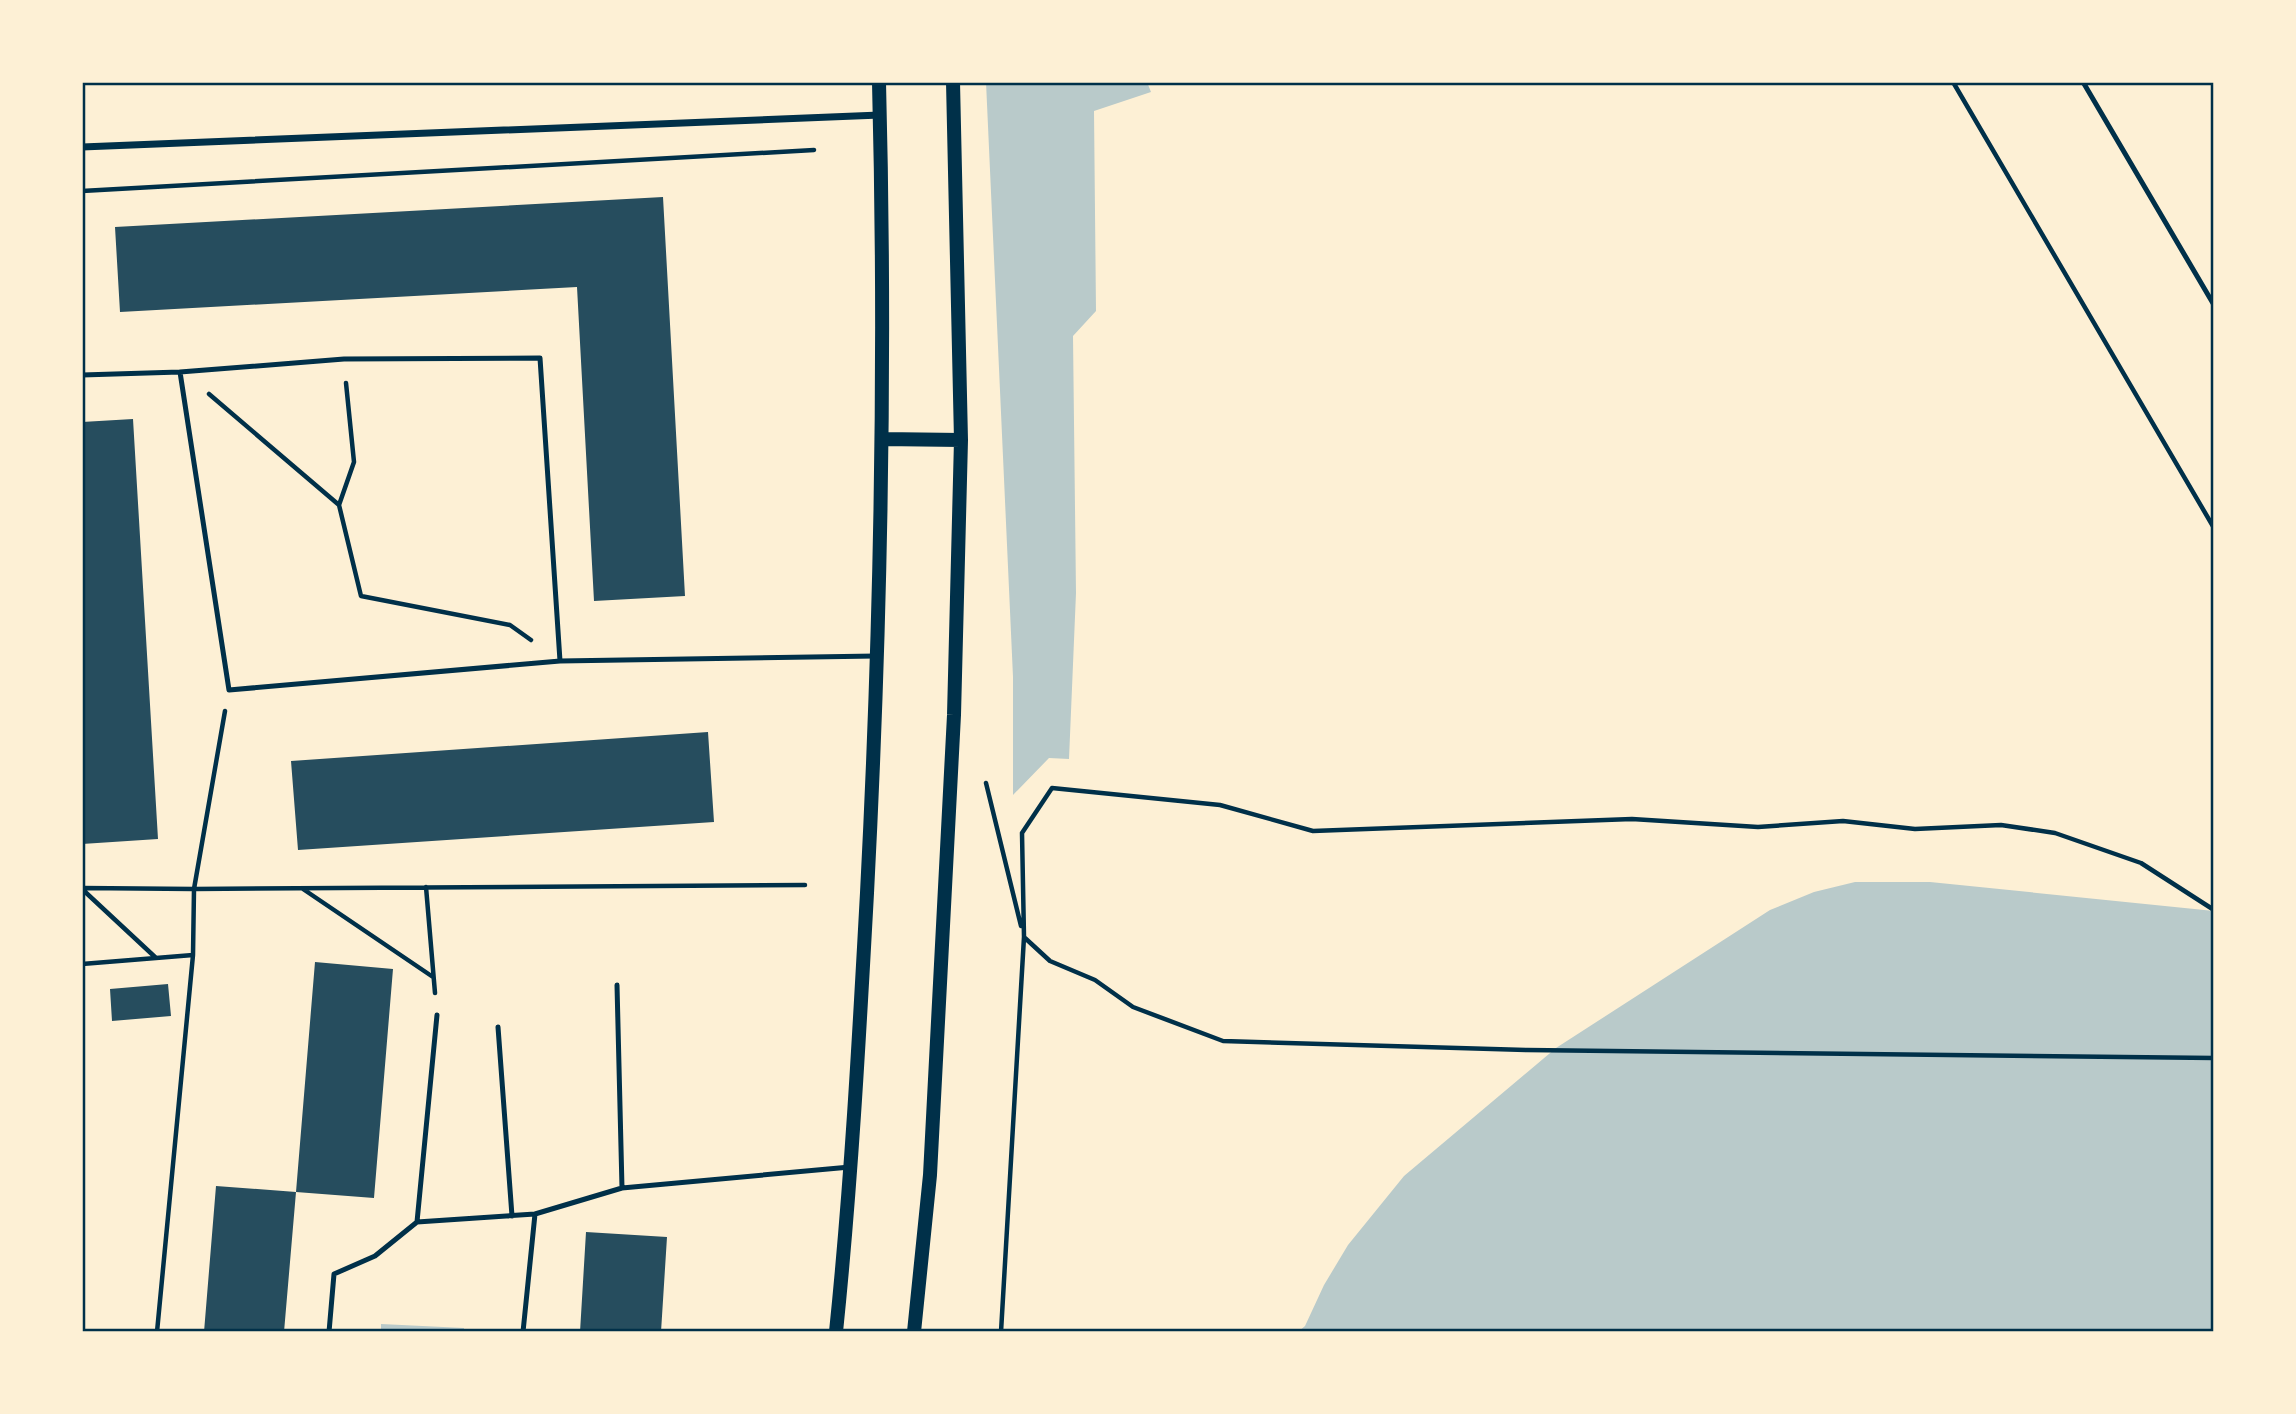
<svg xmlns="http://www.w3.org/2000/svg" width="2296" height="1414" font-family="'Noto Sans',sans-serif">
<rect width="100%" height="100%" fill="#fdf0d5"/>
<path fill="#b9caca" d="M 986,82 L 1147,82 L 1151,92 L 1094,111 L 1096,311 L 1073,336 L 1076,593 L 1069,759 L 1049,758 L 1013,795 L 1013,677 Z
M 1855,882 L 1930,882 L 2214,911 L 2214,1332 L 1298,1332 L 1305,1326 L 1324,1285 L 1348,1245 L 1404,1176 L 1556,1048 L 1770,910 L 1814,892 Z
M 381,1324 L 464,1328 L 464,1332 L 381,1332 Z"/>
<path fill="#264d5e" d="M 663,197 L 685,596 L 594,601 L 577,287 L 120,312 L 115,227 Z
M 133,419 L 158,839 L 82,844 L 82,422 Z
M 708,732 L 714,822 L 298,850 L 291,761 Z
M 315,962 L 393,969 L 374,1198 L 296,1192 L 284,1332 L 204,1332 L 216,1186 L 296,1192 Z
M 168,984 L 171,1016 L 112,1021 L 110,989 Z
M 586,1232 L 667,1237 L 661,1332 L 580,1332 Z"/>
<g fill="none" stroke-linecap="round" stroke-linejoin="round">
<path stroke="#003049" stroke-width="4.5" d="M 1953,82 L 2214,528
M 82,191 L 814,150
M 209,394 L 339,505 L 361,596 L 510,625 L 531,640
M 339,505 L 354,462 L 346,383
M 986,783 L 1021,926
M 426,887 L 435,993
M 82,888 L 194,889 L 225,711
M 82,889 L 155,957
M 303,889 L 433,977
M 1025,938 L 1050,961 L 1095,980 L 1133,1007 L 1223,1041 L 1527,1050 L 2214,1058
M 82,964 L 193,955
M 157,1332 L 193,955 L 194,889 L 805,885
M 1001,1332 L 1024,937 L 1022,833 L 1052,788 L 1220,805 L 1313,831 L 1632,819 L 1758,827 L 1843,821 L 1915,829 L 2001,825 L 2055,833 L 2141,863 L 2214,910"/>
<path stroke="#003049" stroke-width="5" d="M 2083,82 L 2214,305
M 180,372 L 229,690 L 560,661
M 82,375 L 180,372 L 344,359 L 540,358 L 560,661 L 876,656
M 617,985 L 622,1188
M 498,1027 L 512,1216
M 417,1222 L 437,1015
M 329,1332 L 334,1274 L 375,1256 L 417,1222 L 535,1214
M 523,1332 L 535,1214 L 622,1188 L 850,1167"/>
<path stroke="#003049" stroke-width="7" d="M 82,147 L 880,115"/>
<path stroke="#003049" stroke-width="14" d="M 882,439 L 961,440
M 836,1332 C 851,1186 859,1040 867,893 C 881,623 886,353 879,82
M 914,1332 L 930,1175 L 954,715 L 961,440 L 953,82"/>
</g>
<rect width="2296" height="1414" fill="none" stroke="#fdf0d5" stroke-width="168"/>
<rect x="84" y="84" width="2128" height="1246" fill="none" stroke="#003049" stroke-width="2.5"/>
</svg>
